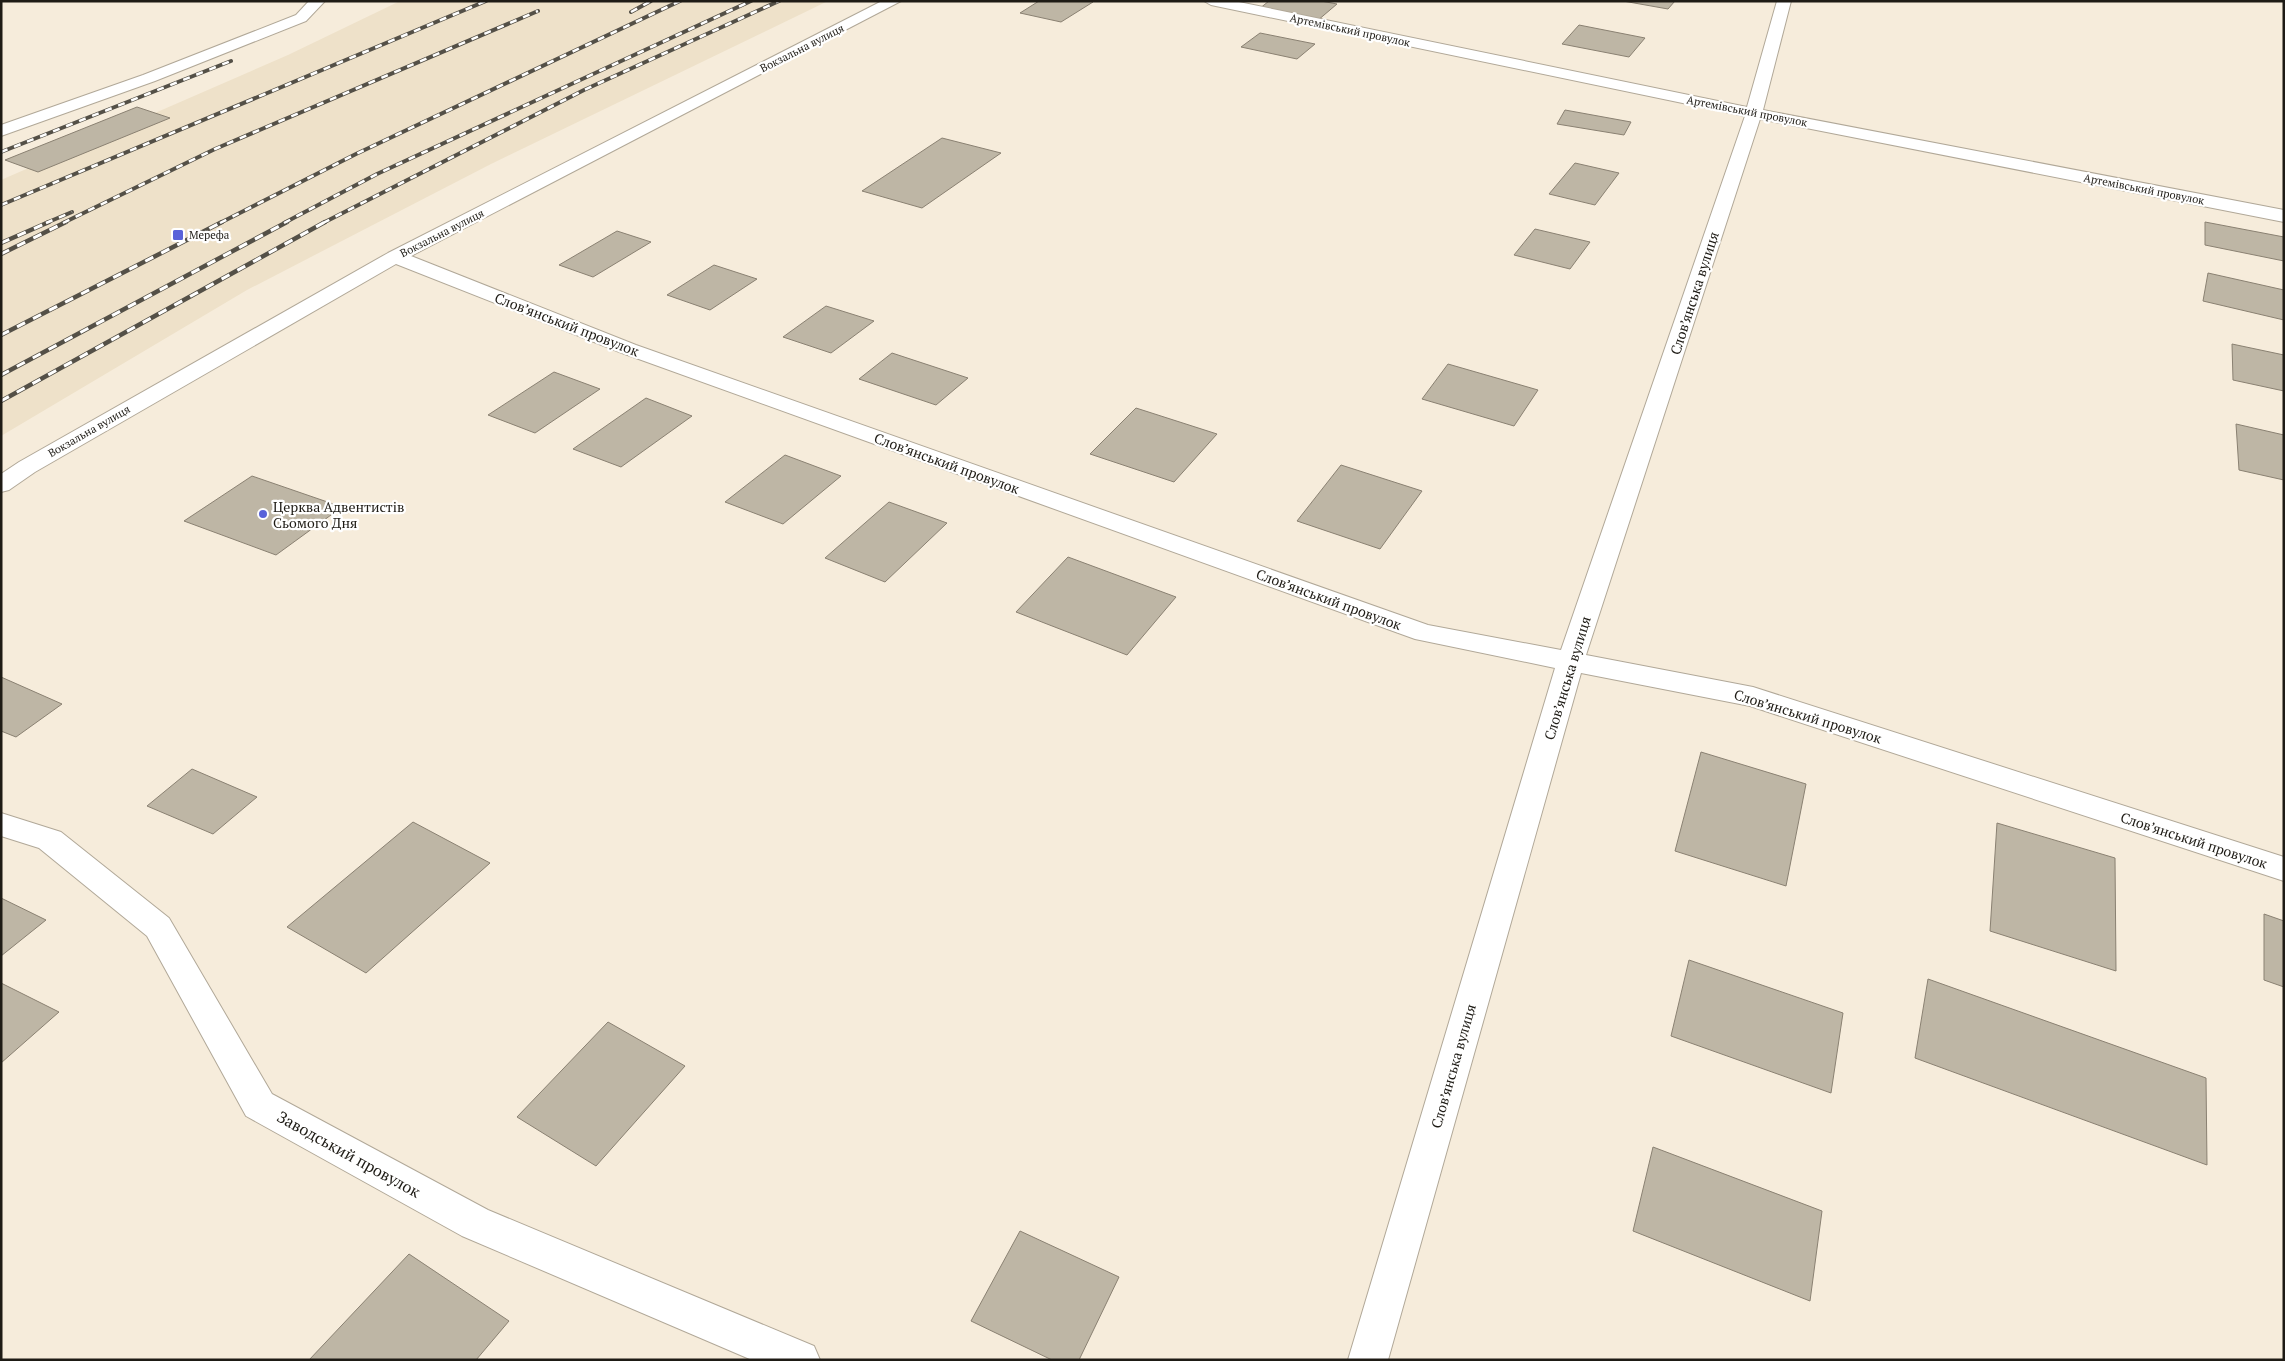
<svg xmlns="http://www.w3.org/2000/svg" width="2285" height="1361" font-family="'PT Serif',serif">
<rect width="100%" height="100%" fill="#f6ecdb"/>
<path fill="#eee1c9" d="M 400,1 L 828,1 L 491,164 L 247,290 L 1,436 L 1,180 L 288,55 Z"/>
<path fill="#beb6a5" stroke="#8a8172" d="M 1039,1 L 1090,1 L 1093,2 L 1061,22 L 1020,13 Z
M 1269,1 L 1321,1 L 1337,4 L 1317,21 L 1259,9 Z
M 1623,1 L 1675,1 L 1668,9 Z
M 1579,25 L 1645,38 L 1629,57 L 1562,44 Z
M 1260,33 L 1315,44 L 1297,59 L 1241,47 Z
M 137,107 L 170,118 L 38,172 L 5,160 Z
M 1565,110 L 1631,122 L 1624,135 L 1557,124 Z
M 942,138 L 1001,153 L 922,208 L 862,191 Z
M 1575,163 L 1619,173 L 1595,205 L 1549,194 Z
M 2205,222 L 2284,237 L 2284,261 L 2205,245 Z
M 1535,229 L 1590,242 L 1570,269 L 1514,255 Z
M 617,231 L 651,242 L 593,277 L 559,265 Z
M 714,265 L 757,279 L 710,310 L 667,295 Z
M 2208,273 L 2284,290 L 2284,320 L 2203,301 Z
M 826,306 L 874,321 L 831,353 L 783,337 Z
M 2232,344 L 2284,355 L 2284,391 L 2233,380 Z
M 892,353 L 968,378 L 936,405 L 859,379 Z
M 1448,364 L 1538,390 L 1514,426 L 1422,399 Z
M 554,372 L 600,389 L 535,433 L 488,415 Z
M 646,398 L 692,416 L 621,467 L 573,449 Z
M 1136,408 L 1217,434 L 1174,482 L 1090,454 Z
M 2236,424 L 2284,435 L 2284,480 L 2239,470 Z
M 785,455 L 841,476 L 783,524 L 725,502 Z
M 1341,465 L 1422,491 L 1380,549 L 1297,521 Z
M 252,476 L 342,507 L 276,555 L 184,521 Z
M 889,502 L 947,523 L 885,582 L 825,558 Z
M 1068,557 L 1176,597 L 1127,655 L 1016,612 Z
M 1,677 L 62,704 L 16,737 L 1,731 Z
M 1701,752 L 1806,784 L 1786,886 L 1675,851 Z
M 192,769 L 257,797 L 213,834 L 147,806 Z
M 413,822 L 490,863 L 366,973 L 287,927 Z
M 1997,823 L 2115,858 L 2116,971 L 1990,931 Z
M 1,898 L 46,920 L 1,956 Z
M 2264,914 L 2284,921 L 2284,987 L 2264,980 Z
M 1689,960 L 1843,1013 L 1831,1093 L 1671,1036 Z
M 1928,979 L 2206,1078 L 2207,1165 L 1915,1058 Z
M 1,983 L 59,1012 L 1,1063 Z
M 608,1022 L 685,1066 L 596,1166 L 517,1117 Z
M 1653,1147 L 1822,1211 L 1810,1301 L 1633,1231 Z
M 1020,1231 L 1119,1277 L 1079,1360 L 1052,1360 L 971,1321 Z
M 409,1254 L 509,1321 L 476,1360 L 309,1360 Z"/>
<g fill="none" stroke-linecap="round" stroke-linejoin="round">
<g stroke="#b1a898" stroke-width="2">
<path id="minor" d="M 309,1 L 325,1 L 306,21 L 155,81 L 1,136 L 1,125 L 143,75 L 296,15 Z
M 882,1 L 901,1 L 411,256 L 636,345 L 1428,625 L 1561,650 L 1745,116 L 1211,5 L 1204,1 L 1234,1 L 1747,107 L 1777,1 L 1791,1 L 1763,110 L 2284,210 L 2284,222 L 1760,119 L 1586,655 L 1753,687 L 2284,857 L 2284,881 L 1750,706 L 1581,673 L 1388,1360 L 1348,1360 L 1555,668 L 1415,639 L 622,353 L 396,264 L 35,472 L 9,490 L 1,492 L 1,474 L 19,462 L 388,253 Z
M 1,813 L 61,832 L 169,918 L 272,1094 L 488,1210 L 814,1346 L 820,1360 L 752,1360 L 462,1236 L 246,1116 L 147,936 L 39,848 L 1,836 Z"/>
</g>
<use href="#minor" fill="#fff" fill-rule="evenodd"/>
<g stroke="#545047" stroke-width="4">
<path id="rail-far1" d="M 631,12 L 651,1
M 1,152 L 231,61
M 1,205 L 486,1
M 46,223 L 72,212
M 63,223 L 215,149 L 538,11
M 220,223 L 356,154 L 680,1
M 284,223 L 377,174 L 751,1
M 323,223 L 584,90 L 779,1"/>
</g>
<g stroke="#545047" stroke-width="4.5">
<path id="rail" d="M 1,243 L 49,222
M 1,254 L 66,222
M 1,335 L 222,222
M 1,375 L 287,222
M 1,401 L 325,222"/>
</g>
<use href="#rail-far1" stroke="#fff" stroke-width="2.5" stroke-dasharray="7" stroke-linecap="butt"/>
<use href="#rail" stroke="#fff" stroke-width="3" stroke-dasharray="9" stroke-linecap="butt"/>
</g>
<g fill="#5962d9" stroke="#fff" stroke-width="2">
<rect x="172" y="229" width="12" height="12" rx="2.5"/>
<circle cx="263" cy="514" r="5"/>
</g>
<g text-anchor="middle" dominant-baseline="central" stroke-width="4.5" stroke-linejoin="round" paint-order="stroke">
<g font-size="11" fill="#1e1b15" stroke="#fff">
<text transform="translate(1350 30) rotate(12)">Артемівський провулок</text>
<text transform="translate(802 48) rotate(-27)">Вокзальна вулиця</text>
<text transform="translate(1747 111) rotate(11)">Артемівський провулок</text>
<text transform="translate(2144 189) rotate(11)">Артемівський провулок</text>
<text transform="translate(442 233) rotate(-27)">Вокзальна вулиця</text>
<text transform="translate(89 431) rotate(-30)">Вокзальна вулиця</text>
</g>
<g font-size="11" fill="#1e1b15" stroke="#fff" text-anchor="start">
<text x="189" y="235">Мерефа</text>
</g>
<g font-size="14" fill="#1e1b15" stroke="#fff">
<text transform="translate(1694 293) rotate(-72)">Слов’янська вулиця</text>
<text transform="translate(567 324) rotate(21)">Слов’янський провулок</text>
<text transform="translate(947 463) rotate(20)">Слов’янський провулок</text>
<text transform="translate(1329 599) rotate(20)">Слов’янський провулок</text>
<text transform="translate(1567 678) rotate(-73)">Слов’янська вулиця</text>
<text transform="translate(1808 716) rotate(17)">Слов’янський провулок</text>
<text transform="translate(2194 840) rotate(18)">Слов’янський провулок</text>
<text transform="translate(1453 1066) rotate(-74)">Слов’янська вулиця</text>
</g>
<g font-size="14" fill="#1e1b15" stroke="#fff" text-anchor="start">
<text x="273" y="506">Церква Адвентистів<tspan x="273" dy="16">Сьомого Дня</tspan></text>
</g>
<g font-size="16" fill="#1e1b15" stroke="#fff">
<text transform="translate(349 1154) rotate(29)">Заводський провулок</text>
</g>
</g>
<rect width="2285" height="1361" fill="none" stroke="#1e1b15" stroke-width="5"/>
</svg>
